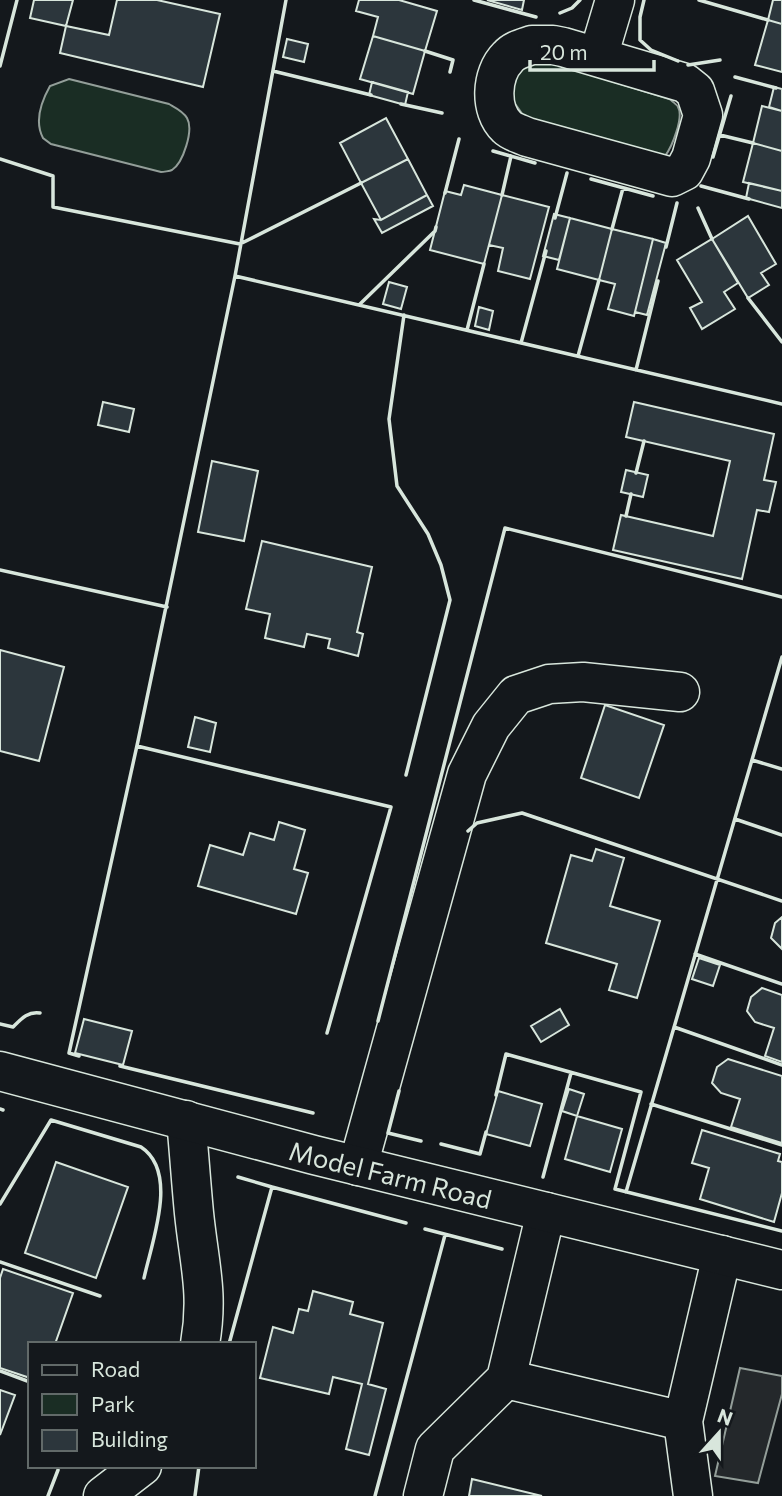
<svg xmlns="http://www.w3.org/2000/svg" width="782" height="1496" font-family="Commissioner,sans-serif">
<rect width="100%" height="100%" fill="#14181c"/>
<path fill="#1a2d24" stroke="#939e99" stroke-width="2" d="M 526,63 L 556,64 L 669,99 C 670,99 678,106 678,107 C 684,117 672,147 665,156 L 528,122 L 511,98 L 514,70 Z
M 69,79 L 169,104 C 176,108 183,111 187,118 C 194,130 183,163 172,170 C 170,171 163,172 161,172 L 51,144 L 43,138 C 34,121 41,102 50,86 Z"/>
<path fill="#24282b" stroke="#939e99" stroke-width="2" d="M 740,1368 L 782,1376 L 782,1394 L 758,1483 L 715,1476 Z"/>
<path fill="#2c363c" stroke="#d8e6dc" stroke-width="2" d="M 34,0 L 73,0 L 66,26 L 30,18 Z
M 117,0 L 157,0 L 220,14 L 203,87 L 60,53 L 66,26 L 109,35 Z
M 359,0 L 399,0 L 437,11 L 425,51 L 373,36 L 378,17 L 356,11 Z
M 487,0 L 524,0 L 522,10 Z
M 773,0 L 782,0 L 782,24 L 768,20 Z
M 768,20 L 782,24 L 782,72 L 755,65 Z
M 373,36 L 425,51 L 413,94 L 360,79 Z
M 287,39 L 308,44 L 304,62 L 283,57 Z
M 372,82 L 408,92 L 405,105 L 369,95 Z
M 774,87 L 782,89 L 782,111 L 769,107 Z
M 762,106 L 782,111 L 782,151 L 753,143 Z
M 386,118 L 408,159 L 361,183 L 340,143 Z
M 753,143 L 782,151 L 782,191 L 743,182 Z
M 408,159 L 427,195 L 381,220 L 361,183 Z
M 749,183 L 782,191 L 782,208 L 746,198 Z
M 464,185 L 502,195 L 484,264 L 430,250 L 445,191 L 461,195 Z
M 427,195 L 433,206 L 382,233 L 374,219 L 381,220 Z
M 502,195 L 549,207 L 530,279 L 498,271 L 503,248 L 489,245 Z
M 554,214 L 570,218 L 559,260 L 543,256 Z
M 748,216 L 776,264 L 761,273 L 769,285 L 748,298 L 712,239 Z
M 570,218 L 612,229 L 599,280 L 557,269 Z
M 612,229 L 653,239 L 634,316 L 608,309 L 615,284 L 599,280 Z
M 653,239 L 666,243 L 647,315 L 635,312 Z
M 712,239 L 738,283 L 724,292 L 735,309 L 702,329 L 690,308 L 702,302 L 677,260 Z
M 389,282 L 407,287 L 401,309 L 383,304 Z
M 479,307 L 493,311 L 489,330 L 475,326 Z
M 103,402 L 134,409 L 129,432 L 98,425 Z
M 634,402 L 774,434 L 764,480 L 776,482 L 769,512 L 757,510 L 742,579 L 613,550 L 621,515 L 713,536 L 730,461 L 626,437 Z
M 212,461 L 258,471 L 244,541 L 198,532 Z
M 626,470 L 648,475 L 643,497 L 621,492 Z
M 262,541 L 372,567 L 357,632 L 363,634 L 358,656 L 328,648 L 330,639 L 307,634 L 304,647 L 265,638 L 270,614 L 246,609 Z
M 0,650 L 64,667 L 39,761 L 0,751 Z
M 605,705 L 664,725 L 639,798 L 581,778 Z
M 195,717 L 216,723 L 210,752 L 188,747 Z
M 279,822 L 305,830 L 294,869 L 308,873 L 296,914 L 198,886 L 210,845 L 243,855 L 250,833 L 274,840 Z
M 596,849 L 624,858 L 610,906 L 660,921 L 637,998 L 609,990 L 617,964 L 546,943 L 571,855 L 592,861 Z
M 782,917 L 782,949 L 771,938 L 775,923 Z
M 699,958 L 720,965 L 713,986 L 692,979 Z
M 762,988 L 782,995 L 782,1062 L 765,1056 L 774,1028 L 755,1022 L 747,1011 L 751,997 Z
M 560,1009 L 569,1025 L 541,1042 L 531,1026 Z
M 84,1019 L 132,1031 L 123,1065 L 75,1053 Z
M 728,1059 L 782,1076 L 782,1143 L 731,1127 L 740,1099 L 721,1093 L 712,1083 L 717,1067 Z
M 569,1089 L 584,1094 L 577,1116 L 562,1111 Z
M 498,1091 L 542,1104 L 530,1146 L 486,1134 Z
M 577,1116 L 622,1129 L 610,1172 L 565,1159 Z
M 702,1130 L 780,1154 L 778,1161 L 782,1162 L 782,1193 L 774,1222 L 700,1199 L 709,1168 L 692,1163 Z
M 56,1162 L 128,1187 L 96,1278 L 25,1253 Z
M 3,1269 L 73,1293 L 55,1344 L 30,1344 L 30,1378 L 0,1368 L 0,1278 Z
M 313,1291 L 353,1302 L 350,1314 L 383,1323 L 368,1384 L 386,1389 L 369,1455 L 346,1449 L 362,1384 L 333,1377 L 329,1394 L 260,1378 L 273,1327 L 293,1333 L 299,1309 L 308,1311 Z
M 0,1390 L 15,1395 L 0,1435 Z
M 472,1479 L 542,1496 L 469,1496 Z"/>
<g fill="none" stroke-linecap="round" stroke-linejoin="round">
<g stroke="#d8e6dc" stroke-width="41">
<path id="minor" d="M 532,45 L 553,45 L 563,47 L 685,83 L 695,91 L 703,115 L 691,158 L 684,171 L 672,177 L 527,137 C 521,134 512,132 507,127 C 489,110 491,74 508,57 C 514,50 523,48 532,45 Z
M 598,57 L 615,0
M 186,1120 C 189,1151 191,1182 194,1213 C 199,1263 209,1293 200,1344
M 358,1166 L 467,774 L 491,726 L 516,695 L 549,684 L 583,682 L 680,692
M 546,1212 L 506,1379 L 683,1421 L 722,1255
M 683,1421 L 693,1496
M 103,1496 L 142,1466
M 423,1496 L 435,1449 L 506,1379"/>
</g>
<g stroke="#d8e6dc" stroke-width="41">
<g id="major">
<path id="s1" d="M 0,1071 L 314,1155 L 782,1270"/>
</g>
</g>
<use href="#minor" stroke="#14181c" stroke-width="38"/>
<use href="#major" stroke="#14181c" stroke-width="38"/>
<path stroke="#d8e6dc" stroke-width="3.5" d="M 286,0 L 235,276 L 782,404
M 474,0 L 536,17
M 644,0 L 640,17 L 640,40 L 651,50 L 678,61
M 699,0 L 768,20
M 560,13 L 572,8 L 580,0
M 425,51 L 453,60 L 450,72
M 688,65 L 720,60
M 0,66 L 17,0
M 273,71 L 371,95
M 735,77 L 776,88
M 401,104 L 442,113
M 720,135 L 753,143
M 493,151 L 535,163
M 713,157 L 731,96
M 0,159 L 53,176 L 53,207 L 240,244 L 361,183
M 591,179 L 653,196
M 701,186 L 749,199
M 445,193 L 459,139
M 502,195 L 511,156
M 698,208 L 712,239
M 555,218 L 567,173
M 612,229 L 623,188
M 666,247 L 677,203
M 748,298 L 782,342
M 359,305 L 435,231 L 436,227
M 404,315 L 389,419 L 397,486 L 428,534 L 441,565 L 450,600 L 406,775
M 467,330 L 484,264
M 521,343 L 546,251
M 578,356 L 599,280
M 636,370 L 658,281
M 636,473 L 644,441
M 626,516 L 631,494
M 0,570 L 167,607
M 137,746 L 391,807 L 327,1033
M 752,760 L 782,769
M 735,819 L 782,835
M 468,831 L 477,823 L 522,813 L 782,901
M 695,954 L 782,984
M 378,1021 L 505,528 L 782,597
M 0,1024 L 13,1027 C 21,1019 28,1011 40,1013
M 674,1027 L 782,1065
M 79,1056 L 69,1053 L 138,741 L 235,276
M 120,1066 L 313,1113
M 399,1091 L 388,1133 L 421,1141
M 496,1095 L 506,1054 L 641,1092 L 615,1189 L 782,1231
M 651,1104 L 782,1145
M 0,1109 L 3,1110
M 441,1144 L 480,1154 L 486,1132
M 543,1177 L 571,1073
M 272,1187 L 406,1223
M 626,1192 L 782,657
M 0,1204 L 51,1120 L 141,1147 C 179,1172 152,1241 144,1278
M 425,1229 L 502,1249
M 0,1262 L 100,1296
M 229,1344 L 272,1187 L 238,1177
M 0,1371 L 30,1382
M 48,1496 L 58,1470
M 195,1496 L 199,1466
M 375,1496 L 445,1235"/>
</g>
<g text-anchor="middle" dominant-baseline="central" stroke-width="5" stroke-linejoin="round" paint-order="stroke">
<g font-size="26" fill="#d8e6dc" stroke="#14181c">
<text stroke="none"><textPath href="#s1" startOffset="404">Model Farm Road</textPath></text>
</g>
</g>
<rect x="28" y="1342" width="228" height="126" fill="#14181c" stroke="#626a69" stroke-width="2"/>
<rect x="42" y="1365" width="35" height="10" fill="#14181c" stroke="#626a69" stroke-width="2"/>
<text x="91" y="1377" font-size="21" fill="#d8e6dc">Road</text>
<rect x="42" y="1394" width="35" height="21" fill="#1a2d24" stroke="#626a69" stroke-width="2"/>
<text x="91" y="1412" font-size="21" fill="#d8e6dc">Park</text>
<rect x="42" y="1430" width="35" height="21" fill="#2c363c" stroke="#626a69" stroke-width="2"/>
<text x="91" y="1447" font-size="21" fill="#d8e6dc">Building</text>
<g transform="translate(719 1433) rotate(21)" stroke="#14181c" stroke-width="5" paint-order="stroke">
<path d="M0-5L12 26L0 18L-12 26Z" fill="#d8e6dc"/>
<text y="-10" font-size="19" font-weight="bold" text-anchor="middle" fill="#d8e6dc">N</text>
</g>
<path d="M530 60v10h124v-10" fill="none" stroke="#d8e6dc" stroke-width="3.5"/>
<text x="540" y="60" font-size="21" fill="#d8e6dc" stroke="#14181c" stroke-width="5" paint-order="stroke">20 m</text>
</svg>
